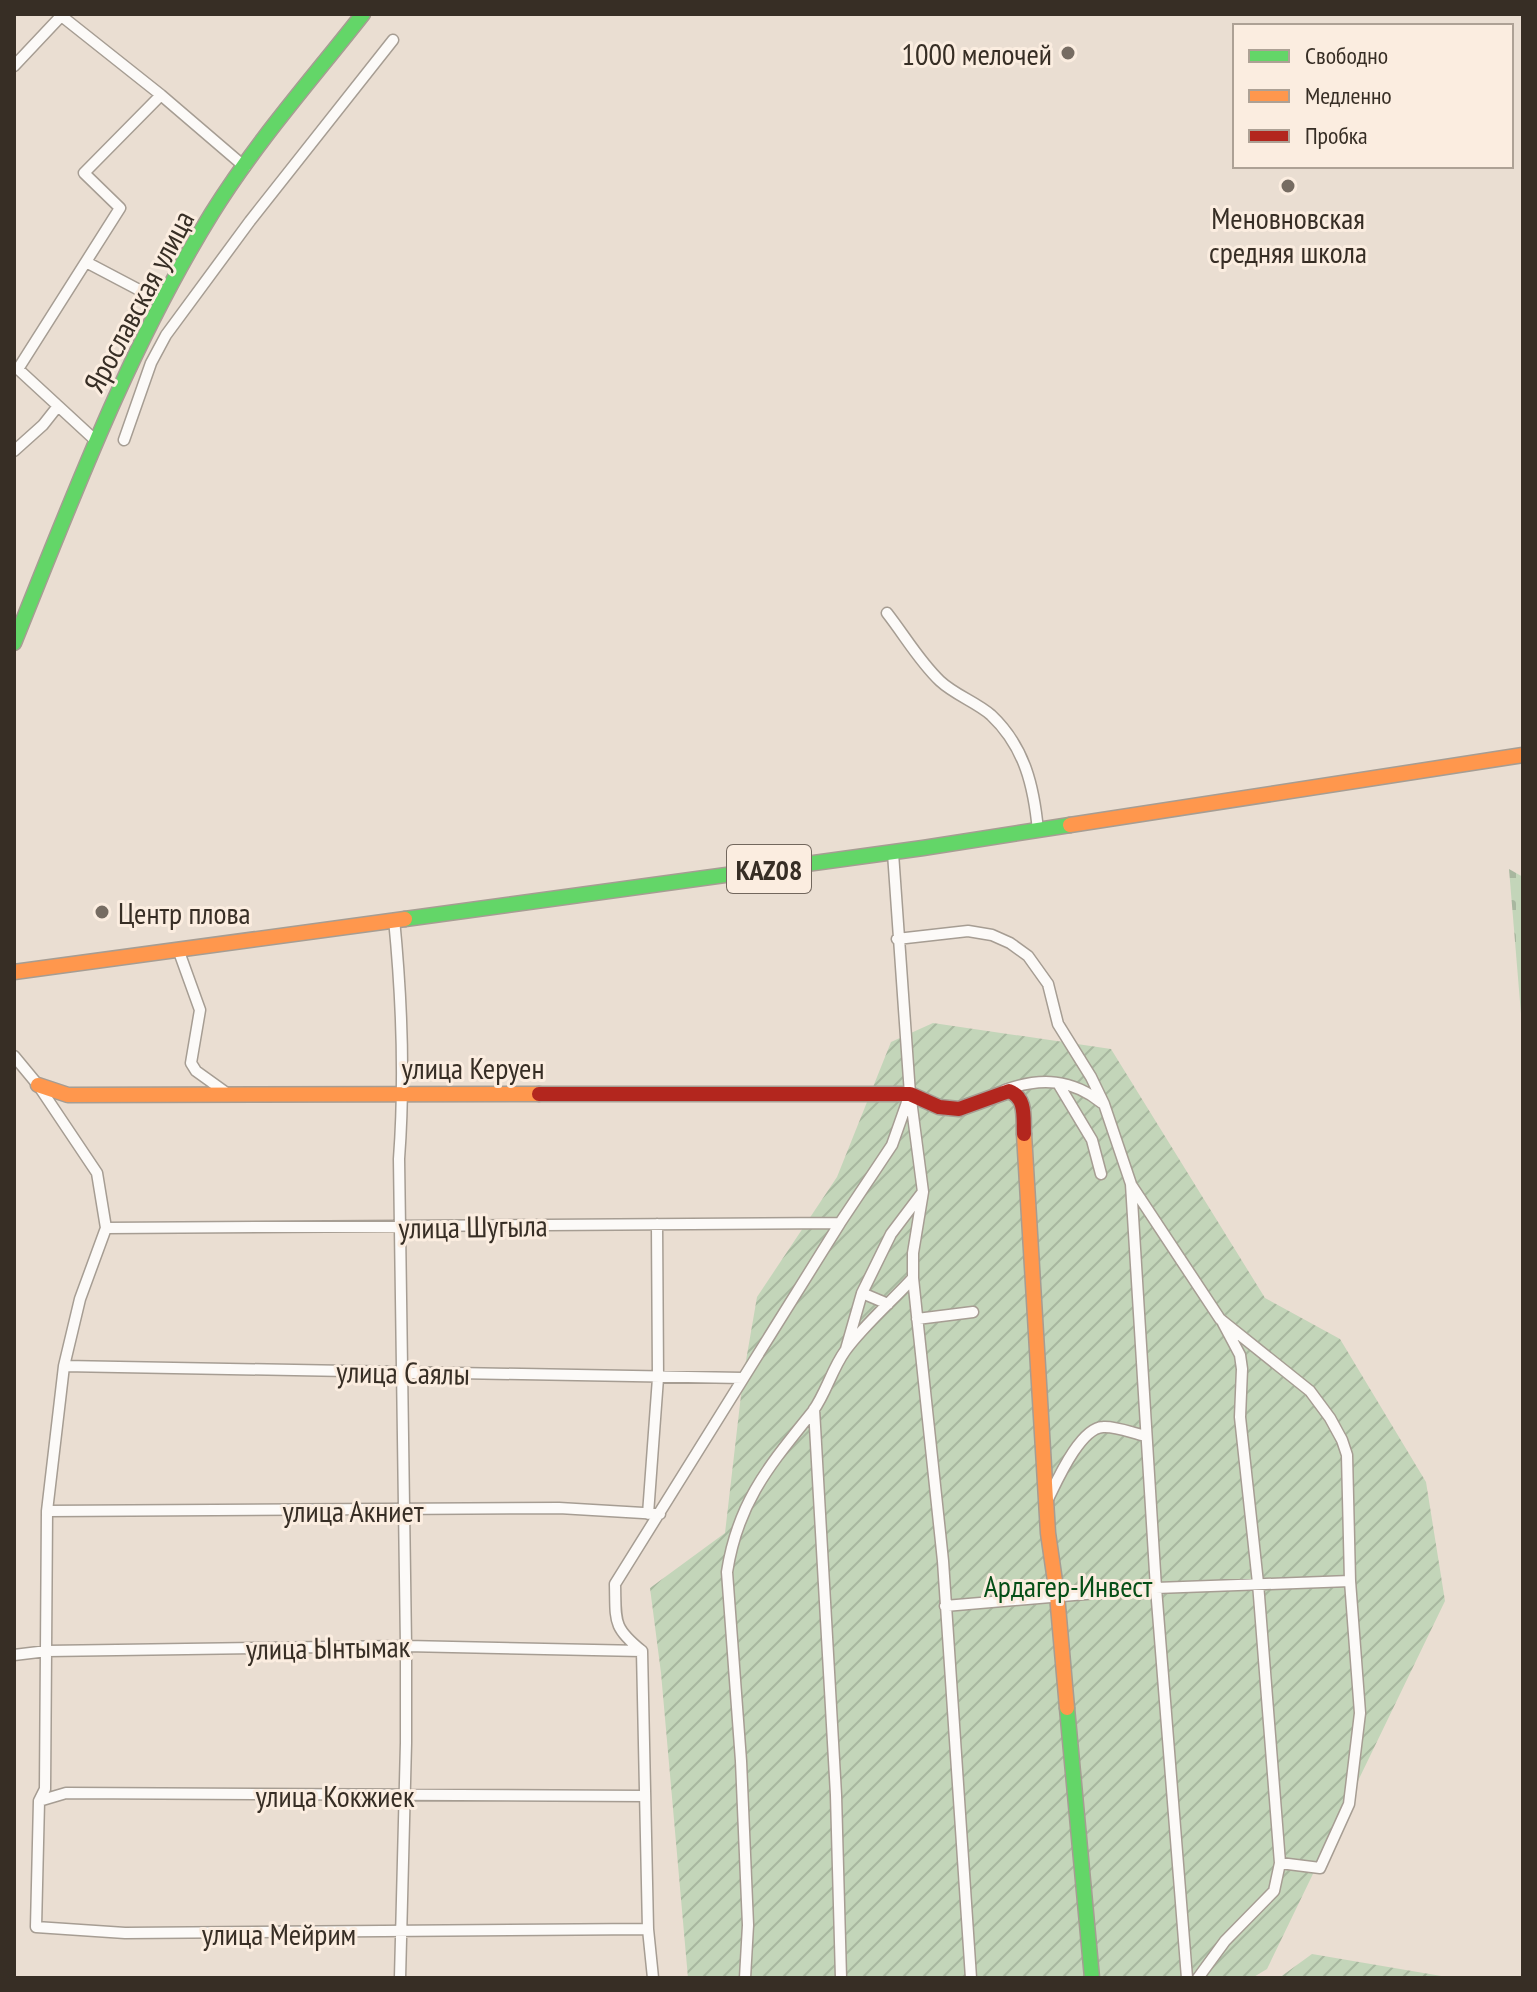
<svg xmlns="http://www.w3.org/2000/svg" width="1537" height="1992" font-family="'PT Sans Narrow',sans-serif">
<defs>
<pattern id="cemetery-stones" width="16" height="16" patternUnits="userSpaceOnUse" patternTransform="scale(2)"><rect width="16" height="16" fill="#c3d5b9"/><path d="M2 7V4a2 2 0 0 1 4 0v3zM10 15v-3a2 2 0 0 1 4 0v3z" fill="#a8b79f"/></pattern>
<pattern id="garden-furrows" width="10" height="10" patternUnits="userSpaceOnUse" patternTransform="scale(2)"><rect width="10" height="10" fill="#c3d5b9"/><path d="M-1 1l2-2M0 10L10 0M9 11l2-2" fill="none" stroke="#a8b79f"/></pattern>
</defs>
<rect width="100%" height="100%" fill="#eaded2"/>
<path fill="url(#cemetery-stones)" d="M 1509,869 L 1523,877 L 1523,1038 Z"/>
<path fill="url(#garden-furrows)" d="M 933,1023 L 1111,1049 L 1265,1298 L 1340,1339 L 1426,1482 L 1445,1601 L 1267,1969 L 1252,1978 L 688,1978 L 661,1673 L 650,1588 L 725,1533 L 743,1378 L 757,1297 L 837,1177 L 891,1042 Z
M 1312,1954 L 1453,1978 L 1279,1978 Z"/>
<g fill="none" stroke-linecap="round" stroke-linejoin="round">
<g stroke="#a69d93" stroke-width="13">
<path id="street" d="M 59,14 L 161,95 L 245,167
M 14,66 L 63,14
M 86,262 L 162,302
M 95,440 L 18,369 L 120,208 L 84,173 L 161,95
M 124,440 L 151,363 L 166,335 L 250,221 L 393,40
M 14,451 L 43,425 L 58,406
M 887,613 C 905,636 919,661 940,681 C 955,695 976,702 991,715 C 1025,747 1034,787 1038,831
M 394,919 C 402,1000 405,1078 399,1159 L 406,1646 L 406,1743 L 400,1978
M 897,939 L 968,931 L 992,935 L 1010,943 L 1028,956 L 1048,984 L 1058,1024 L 1091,1077 L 1104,1104 L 1131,1184 L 1156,1588 L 1187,1978
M 178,949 L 200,1010 L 191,1063 L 196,1071 L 228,1094
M 14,1056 L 38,1085 L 97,1173 L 106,1228 L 80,1299 L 64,1366 L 47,1511 L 45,1789 L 39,1801 L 66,1793 L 645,1796
M 1059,1085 L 1092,1140 L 1101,1174
M 1005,1090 C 1041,1077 1072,1079 1102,1103
M 911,1100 L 923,1192 L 913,1253 L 913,1278 L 943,1561 L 971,1978
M 1132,1186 L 1220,1319 L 1310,1391 L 1330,1418 L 1342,1440 L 1347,1455 L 1350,1581 L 1360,1713 L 1349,1804 L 1320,1868 L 1280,1863
M 106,1228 L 840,1223
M 888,1304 L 862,1293 L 891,1234 L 922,1193
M 917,1319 L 973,1312
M 846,1349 L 862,1293
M 64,1366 L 743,1378
M 814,1409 L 836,1795 L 841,1978
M 1048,1499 C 1057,1481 1080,1428 1103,1427 C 1116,1426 1132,1433 1146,1436
M 47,1511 L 559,1508 L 660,1514
M 648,1514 L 658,1378 L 657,1224
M 945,1606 L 1156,1588 L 1350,1581
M 14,1655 L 47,1651 L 406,1646 L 642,1651
M 39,1801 L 36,1927 L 125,1933 L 648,1929
M 653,1978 L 648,1929 L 642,1651 C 612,1627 616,1621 615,1584 L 840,1223 L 892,1145 L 910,1094 L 893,853
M 745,1978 L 748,1925 L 741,1761 L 727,1572 C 738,1501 770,1465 813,1411 C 826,1393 832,1369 845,1351 C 864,1325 891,1302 913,1278
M 1198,1978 L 1225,1941 L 1274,1891 L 1280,1863 L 1258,1583 L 1240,1417 L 1242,1369 L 1240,1355 L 1223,1323"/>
</g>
<g stroke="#a69d93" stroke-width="17">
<path id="fast" d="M 14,643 C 73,497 129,347 212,213 C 256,142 312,79 363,14
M 405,919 L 923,848 L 1070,825
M 1067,1708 L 1092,1978"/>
</g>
<g stroke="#a69d93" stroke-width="17">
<path id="slow" d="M 1070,825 L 1523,755
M 14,972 L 405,919
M 38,1085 L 68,1095 L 539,1094
M 1024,1134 L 1048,1533 L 1057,1595 L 1067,1708"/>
</g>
<g stroke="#a69d93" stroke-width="17">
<path id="jam" d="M 539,1094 L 910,1094 L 939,1107 L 959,1109 L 1009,1091 C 1027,1098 1023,1118 1024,1134"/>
</g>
<use href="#street" stroke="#fcfaf8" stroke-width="10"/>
<use href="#fast" stroke="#63d668" stroke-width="14"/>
<use href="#slow" stroke="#ff974d" stroke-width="14"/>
<use href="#jam" stroke="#b3261e" stroke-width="14"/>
</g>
<g fill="#766c62" stroke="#fbede0" stroke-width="3">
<circle cx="1068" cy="53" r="8"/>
<circle cx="1288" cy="186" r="8"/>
<circle cx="102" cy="912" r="8"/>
</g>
<g text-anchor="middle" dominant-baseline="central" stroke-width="6" stroke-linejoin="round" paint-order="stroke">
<rect fill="#fbede0" stroke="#72675d" stroke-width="2" x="727" y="845" width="84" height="48" rx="6"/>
<g font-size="28" font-weight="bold" fill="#372e25">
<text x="769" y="869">KAZ08</text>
</g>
<g font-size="30" fill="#372e25" stroke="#fbede0" text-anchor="end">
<text x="1052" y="53">1000 мелочей</text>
<text x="1288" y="217" text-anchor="middle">Меновновская<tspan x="1288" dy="34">средняя школа</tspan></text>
<text x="118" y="912" text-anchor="start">Центр плова</text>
</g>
<g font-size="30" fill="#372e25" stroke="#fbede0">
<text transform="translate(138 301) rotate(-62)">Ярославская улица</text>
<text x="473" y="1067">улица Керуен</text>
<text transform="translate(473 1226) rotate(-1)">улица Шугыла</text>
<text transform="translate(403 1372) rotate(1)">улица Саялы</text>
<text x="353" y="1510">улица Акниет</text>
<text transform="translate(328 1647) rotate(-1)">улица Ынтымак</text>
<text x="335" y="1795">улица Кокжиек</text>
<text x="279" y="1933">улица Мейрим</text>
</g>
<g font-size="30" fill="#054f17" stroke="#fbede0">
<text x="1068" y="1585">Ардагер-Инвест</text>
</g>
</g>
<rect width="1537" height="1992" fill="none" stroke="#372e25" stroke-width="32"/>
<rect x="1233" y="24" width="280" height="144" fill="#fbede0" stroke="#ada195" stroke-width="2"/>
<rect x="1249" y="50" width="40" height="12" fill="#63d668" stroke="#ada195" stroke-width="2"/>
<text x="1305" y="64" font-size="24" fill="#372e25">Свободно</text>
<rect x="1249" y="90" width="40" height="12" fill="#ff974d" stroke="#ada195" stroke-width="2"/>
<text x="1305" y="104" font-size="24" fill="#372e25">Медленно</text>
<rect x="1249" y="130" width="40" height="12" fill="#b3261e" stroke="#ada195" stroke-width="2"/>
<text x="1305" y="144" font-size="24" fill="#372e25">Пробка</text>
</svg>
